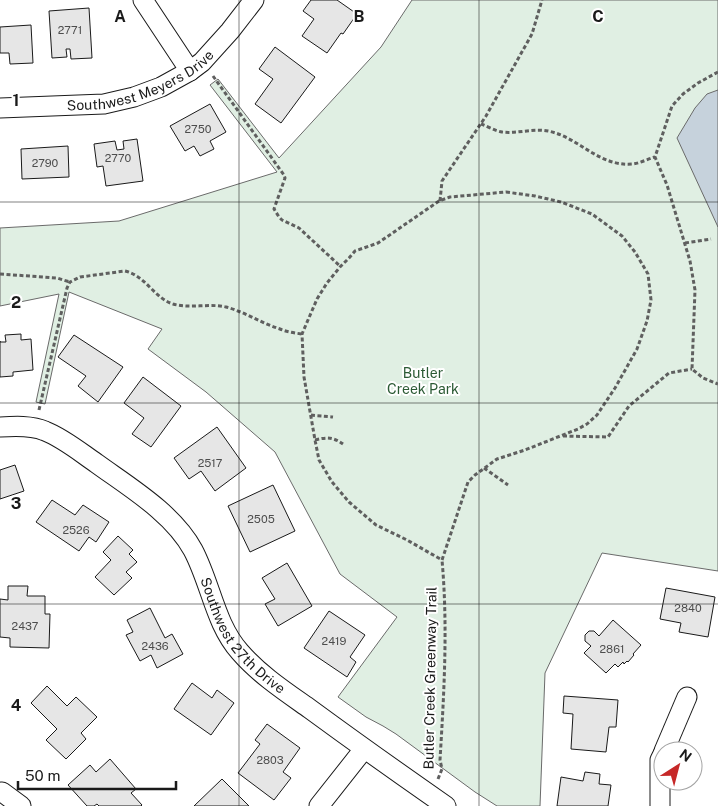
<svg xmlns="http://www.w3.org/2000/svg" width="718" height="806" font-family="'Public Sans',sans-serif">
<rect width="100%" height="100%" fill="#fff"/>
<path fill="#e0efe3" stroke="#6a6a6a" d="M 412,0 L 718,0 L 718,571 L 602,553 L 545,673 L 540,806 L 497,806 L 475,792 L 396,734 L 383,726 L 366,717 L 338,697 L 397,617 L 340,574 L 275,452 L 206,392 L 148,349 L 162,329 L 69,292 L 45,404 L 36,402 L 59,294 L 0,306 L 0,228 L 119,221 L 277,172 L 210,85 L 218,79 L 279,158 L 381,47 Z"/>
<path fill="#c6d2dc" stroke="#6a6a6a" d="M 718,90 L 718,227 L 677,138 L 695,108 L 707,94 Z"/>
<path fill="#e6e6e6" stroke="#1a1a1a" d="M 311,0 L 337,0 L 357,14 L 343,34 L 341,33 L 327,53 L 302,36 L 314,19 L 303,11 Z
M 89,8 L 92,58 L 71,59 L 70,49 L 66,49 L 67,57 L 52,58 L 49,11 Z
M 31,25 L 33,63 L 10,64 L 9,53 L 0,53 L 0,27 Z
M 275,47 L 315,77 L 281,123 L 255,104 L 273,79 L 259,69 Z
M 210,104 L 226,132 L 210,141 L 214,149 L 200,156 L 194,146 L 185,151 L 170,126 Z
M 137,139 L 143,181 L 106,186 L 103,166 L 97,167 L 94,144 L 115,141 L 117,150 L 124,149 L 123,141 Z
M 68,146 L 69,177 L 22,179 L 21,149 Z
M 21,334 L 21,340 L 31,339 L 33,370 L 13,372 L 13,376 L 0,377 L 0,341 L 0,342 L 6,342 L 5,335 Z
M 74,335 L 123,367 L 98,402 L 78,386 L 86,376 L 58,357 Z
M 143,377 L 181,406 L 151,447 L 132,434 L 144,418 L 124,403 Z
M 217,427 L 246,468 L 215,491 L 201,471 L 189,479 L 174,458 Z
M 15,465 L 24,491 L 0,499 L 0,470 Z
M 273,485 L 295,531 L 250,552 L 228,506 Z
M 52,500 L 75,515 L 83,505 L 109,522 L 96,542 L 89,537 L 79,551 L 36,522 Z
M 118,536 L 133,550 L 129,554 L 137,562 L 126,572 L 132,578 L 114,595 L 95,577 L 111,560 L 103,552 Z
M 287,563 L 312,606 L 278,626 L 265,604 L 275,599 L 262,578 Z
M 8,586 L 28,586 L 27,596 L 45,596 L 45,614 L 50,614 L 49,648 L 10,647 L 10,638 L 0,637 L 0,599 L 8,600 Z
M 666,588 L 715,597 L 708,637 L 679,632 L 681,623 L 660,619 Z
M 150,608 L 165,638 L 172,634 L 183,654 L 157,668 L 151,655 L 140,661 L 126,635 L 133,632 L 127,620 Z
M 329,611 L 365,635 L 350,657 L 356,662 L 347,677 L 304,648 Z
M 613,620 L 641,645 L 633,654 L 634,655 L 628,662 L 627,661 L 624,664 L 623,662 L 618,667 L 615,664 L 606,673 L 584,653 L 591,646 L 585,641 L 585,635 L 589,631 L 594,631 L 599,636 Z
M 192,683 L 212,698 L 217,690 L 234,703 L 211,735 L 174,709 Z
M 47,686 L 67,706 L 76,697 L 97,717 L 81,733 L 86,739 L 66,759 L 46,740 L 57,729 L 31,703 Z
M 564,696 L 618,700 L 616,727 L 609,727 L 606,752 L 571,749 L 573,714 L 563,713 Z
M 267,724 L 300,748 L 283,772 L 291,778 L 274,800 L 238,773 L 260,744 L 255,740 Z
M 110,759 L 136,789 L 131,793 L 142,805 L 141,806 L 99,806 L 97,804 L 94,806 L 87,806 L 68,785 L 90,765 L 96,772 Z
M 585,772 L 600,774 L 599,784 L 611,785 L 608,806 L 557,806 L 561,777 L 583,781 Z
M 222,779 L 249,806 L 194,806 Z"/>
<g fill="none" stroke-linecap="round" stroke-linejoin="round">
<g stroke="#1a1a1a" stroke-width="21">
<g id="minor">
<path d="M 143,0 L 190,71"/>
<path id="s1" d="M 0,108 L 104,104 L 134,97 L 161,87 L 190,71 L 202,62 L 230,31 L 254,0"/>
<path id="s2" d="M 0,427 C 14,426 32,425 45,431 C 63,438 80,452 96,463 C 129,487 173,513 193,550 C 211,584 215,624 240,652 C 260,675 286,692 310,709 C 355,742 400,774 446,806"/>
<path d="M 664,751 L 687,697"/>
<path d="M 2,792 L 21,806"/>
<path d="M 319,806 L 364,749"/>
<path d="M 660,806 L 660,760 L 663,754"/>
</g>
</g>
<path stroke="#5f5f5f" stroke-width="3" stroke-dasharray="4 2.5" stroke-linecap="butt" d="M 718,72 L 698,83 L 683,94 L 672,106 L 655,157 L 667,185 L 690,261 L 695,290 L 692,369 L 703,378 L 718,384
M 213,76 L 284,175 L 285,178 L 274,209 L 279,217 L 282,220 L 299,228 L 340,266
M 481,124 C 487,126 495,131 502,132 C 517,134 533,128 548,131 C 579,137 598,167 633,164 C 640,163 648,159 655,157
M 506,192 L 535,196 L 561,202 L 592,214 L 622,236 L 635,252 L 648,274 L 651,300 L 647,321 L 637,349 L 615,388 L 597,415 L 587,424 L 578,429 L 525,450 L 497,459 L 475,475 L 468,482 L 442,560 L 407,540 L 376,525 L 349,502 L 332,482 L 319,460 L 315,440 L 304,377 L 302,334 L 317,299 L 327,283 L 340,267 L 349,258 L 355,251 L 378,243 L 439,201 L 450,197 Z
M 440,201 L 442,181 L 486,116 L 532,34 L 542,0
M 685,243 L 711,239
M 0,274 L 57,278 L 70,282
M 39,410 L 67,288 L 70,282 L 80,277 L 125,271 C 146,276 154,298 173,304 C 190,309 209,303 226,307 C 245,312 261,323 280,329 C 287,332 295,333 302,334
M 311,415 C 318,416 325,416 333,417
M 563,436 L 608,437 L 629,406 L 669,373 L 692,369
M 315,440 C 327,437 333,437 343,444
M 484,468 L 508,485
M 438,779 L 442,769 L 440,760 C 444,693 448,627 442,560"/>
<use href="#minor" stroke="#fff" stroke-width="19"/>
</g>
<path fill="none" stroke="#1a1a1a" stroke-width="1" stroke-opacity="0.55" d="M 239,0 L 239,806M 479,0 L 479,806M 0,202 L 718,202M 0,403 L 718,403M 0,604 L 718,604"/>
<g text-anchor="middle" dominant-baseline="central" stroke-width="4" stroke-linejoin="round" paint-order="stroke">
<g font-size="11" fill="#4d4d4d">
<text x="70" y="30">2771</text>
<text x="198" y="129">2750</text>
<text x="118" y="158">2770</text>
<text x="45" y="163">2790</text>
<text x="210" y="463">2517</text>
<text x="261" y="519">2505</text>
<text x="76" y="530">2526</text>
<text x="688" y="608">2840</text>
<text x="25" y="626">2437</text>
<text x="334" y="641">2419</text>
<text x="155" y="646">2436</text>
<text x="612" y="649">2861</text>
<text x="270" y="760">2803</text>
</g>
<g font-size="14" fill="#1a1a1a" stroke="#fff">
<text stroke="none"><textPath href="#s1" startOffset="146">Southwest Meyers Drive</textPath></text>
<text stroke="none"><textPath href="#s2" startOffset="338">Southwest 27th Drive</textPath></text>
<text transform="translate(430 678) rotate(-89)">Butler Creek Greenway Trail</text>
</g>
<g font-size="14" fill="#2b5a34" stroke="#fff">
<text x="423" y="373">Butler<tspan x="423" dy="16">Creek Park</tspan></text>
</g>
</g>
<g font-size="16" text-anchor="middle" font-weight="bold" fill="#1a1a1a" stroke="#fff" stroke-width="4" stroke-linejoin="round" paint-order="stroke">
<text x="120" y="22">A</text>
<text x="359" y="22">B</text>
<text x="598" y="22">C</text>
<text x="16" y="106">1</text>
<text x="16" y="308">2</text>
<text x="16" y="509">3</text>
<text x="16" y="711">4</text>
</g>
<g transform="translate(678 766) rotate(36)"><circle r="24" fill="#ffffff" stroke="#a3a3a3"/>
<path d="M0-4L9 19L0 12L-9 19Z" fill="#c62828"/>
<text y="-8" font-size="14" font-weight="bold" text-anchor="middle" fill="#1a1a1a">N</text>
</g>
<path d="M18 781v8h158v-8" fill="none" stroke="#1a1a1a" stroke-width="2.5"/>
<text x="25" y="781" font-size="15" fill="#1a1a1a" stroke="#ffffff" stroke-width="4" paint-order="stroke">50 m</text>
</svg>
